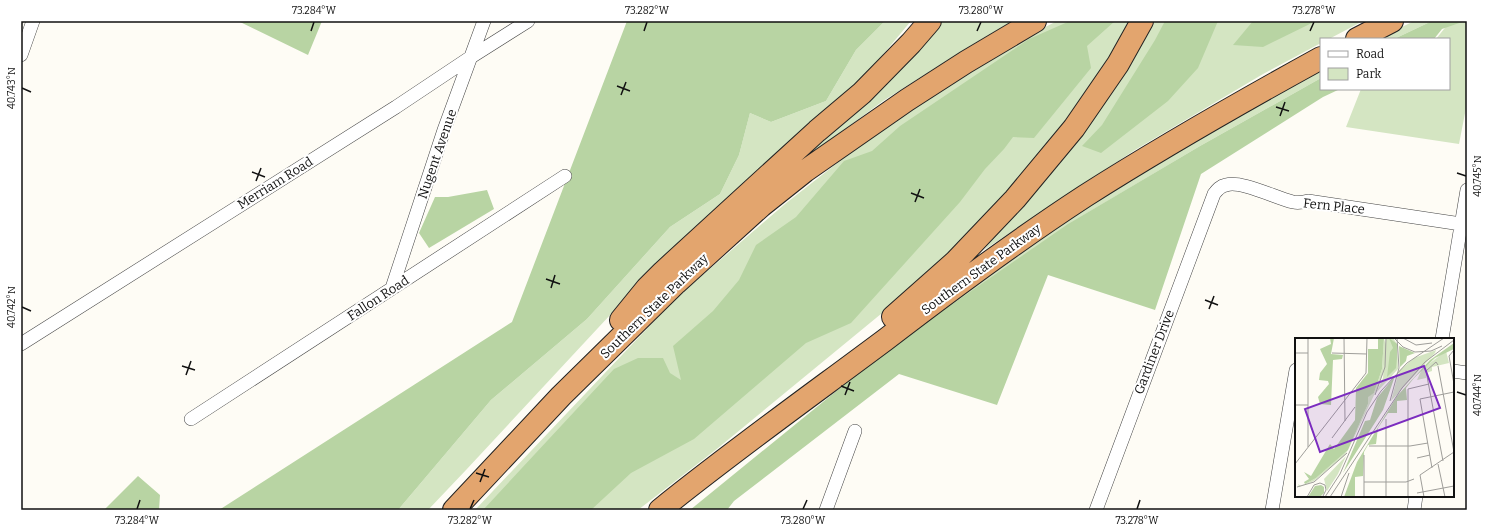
<svg xmlns="http://www.w3.org/2000/svg" width="1488" height="531" font-family="Bitter,serif">
<rect width="100%" height="100%" fill="#fefcf5"/>
<path fill="#d4e5c2" d="M 885,21 L 911,21 L 860,82 L 700,226 L 611,314 L 466,470 L 428,510 L 398,510 L 491,400 L 587,319 L 670,227 L 720,194 L 739,155 L 750,113 L 771,122 L 826,101 L 856,50 Z
M 937,21 L 1013,21 L 970,46 L 883,101 L 799,163 L 796,160 Z
M 1057,21 L 1135,21 L 1104,71 L 1032,167 L 932,272 L 718,448 L 638,510 L 475,510 L 676,298 L 785,204 L 887,124 L 1004,48 Z
M 1155,21 L 1363,21 L 1329,39 L 1321,39 L 1321,43 L 1263,74 L 1135,150 L 984,250 L 1090,116 Z
M 1414,21 L 1432,21 L 1394,39 L 1378,39 Z
M 1458,21 L 1467,21 L 1467,103 L 1459,144 L 1346,127 L 1361,89 L 1449,89 L 1449,39 L 1436,39 L 1448,24 Z
M 1321,68 L 1321,78 L 1200,146 L 1072,222 L 893,345 L 1071,218 L 1190,142 Z"/>
<path fill="#b8d4a3" d="M 238,21 L 322,21 L 308,55 Z
M 627,21 L 885,21 L 856,50 L 826,101 L 771,122 L 750,113 L 739,155 L 720,194 L 670,227 L 587,319 L 491,400 L 398,510 L 219,510 L 512,322 Z
M 1070,21 L 1115,21 L 1087,46 L 1091,68 L 1034,138 L 1013,137 L 1004,149 L 985,169 L 960,202 L 851,323 L 806,343 L 694,439 L 631,473 L 591,510 L 483,510 L 614,369 L 638,358 L 663,358 L 670,373 L 681,380 L 673,346 L 713,311 L 739,280 L 756,245 L 796,217 L 844,161 L 872,151 L 900,126 L 1029,39 Z
M 1165,21 L 1218,21 L 1198,68 L 1168,101 L 1101,153 L 1082,146 L 1102,125 L 1155,40 Z
M 1253,21 L 1316,21 L 1263,47 L 1233,45 Z
M 1432,21 L 1465,21 L 1442,29 L 1434,39 L 1394,39 Z
M 1321,78 L 1321,89 L 1340,89 L 1323,97 L 1201,174 L 1155,310 L 1048,275 L 997,405 L 899,374 L 734,501 L 727,510 L 690,510 L 893,345 L 1068,224 L 1200,146 Z
M 487,190 L 494,209 L 429,248 L 419,233 L 435,197 L 448,197 Z
M 138,476 L 160,495 L 159,510 L 104,510 Z"/>
<g fill="none" stroke-linecap="round" stroke-linejoin="round">
<g stroke="#444" stroke-width="14">
<path id="street" d="M 21,55 L 33,21
M 392,288 L 444,130 L 484,21
M 1442,339 L 1467,190
M 21,344 L 396,107 L 471,57 L 528,21
M 1453,371 L 1467,373
M 191,419 L 565,176
M 826,510 L 855,431
M 1096,510 L 1214,194 C 1217,190 1220,186 1226,185 C 1241,180 1276,198 1293,202 C 1298,203 1304,202 1308,201 L 1461,224
M 1272,510 L 1296,370
M 1414,510 L 1416,496"/>
</g>
<g stroke="#222" stroke-width="24">
<path id="highway" d="M 1357,39 L 1392,21
M 893,317 L 955,262 L 1015,199 L 1074,128 L 1118,64 L 1142,21
M 621,320 L 647,288 L 663,272 L 817,131 L 862,93 L 911,43 L 930,21
M 454,510 L 561,396 L 676,283 L 761,206 L 805,171 L 907,100 L 966,62 L 1035,21
M 660,510 C 733,451 810,396 885,340 C 950,290 1016,241 1085,196 C 1162,147 1241,102 1321,58"/>
</g>
<use href="#street" stroke="#fff" stroke-width="13"/>
<use href="#highway" stroke="#e3a56e" stroke-width="22"/>
</g>
<path fill="none" stroke="#111" stroke-width="1.5" d="M 311,31 L 314,22M 644,31 L 647,22M 977,31 L 981,22M 1310,31 L 1314,22M 617,86 L 630,91M 22,88 L 31,92M 621,95 L 626,82M 1276,107 L 1289,111M 1280,116 L 1285,102M 252,172 L 265,177M 1457,173 L 1466,176M 256,181 L 261,168M 911,193 L 924,198M 915,202 L 920,189M 546,279 L 560,284M 551,288 L 555,275M 1205,300 L 1218,305M 22,307 L 31,311M 1209,309 L 1214,296M 182,366 L 195,370M 186,375 L 191,361M 841,386 L 854,391M 1457,392 L 1466,395M 845,395 L 850,382M 476,473 L 489,477M 480,482 L 485,469M 137,509 L 140,500M 470,509 L 474,500M 803,509 L 807,500M 1137,509 L 1140,500"/>
<g text-anchor="middle" dominant-baseline="central" stroke-width="4" stroke-linejoin="round" paint-order="stroke">
<g font-size="13" fill="#111" stroke="#fff">
<text transform="translate(437 154) rotate(-71)">Nugent Avenue</text>
<text transform="translate(275 183) rotate(-32)">Merriam Road</text>
<text transform="translate(1334 206) rotate(6)">Fern Place</text>
<text transform="translate(981 269) rotate(-36)">Southern State Parkway</text>
<text transform="translate(378 298) rotate(-33)">Fallon Road</text>
<text transform="translate(654 306) rotate(-44)">Southern State Parkway</text>
<text transform="translate(1154 352) rotate(-69)">Gardiner Drive</text>
</g>
</g>
<g transform="translate(1295 338)">
<rect width="159" height="159" fill="#fefcf5"/>
<path d="M 89,0 L 91,8 L 88,35 L 81,53 L 53,112 L 49,118 L 19,143 L 4,149 L 3,146 L 6,148 L 21,140 L 53,112 L 73,66 L 73,58 L 79,55 L 87,31 ZM 91,0 L 98,0 L 102,6 L 103,31 L 81,55 L 88,40 ZM 141,12 L 140,15 L 96,63 L 104,33 L 119,20 ZM 151,13 L 154,25 L 137,29 L 137,33 L 131,35 L 131,40 L 122,42 L 127,31 ZM 51,118 L 43,136 L 32,153 L 29,141 Z" fill="#d4e5c2"/>
<path d="M 35,0 L 39,0 L 36,16 L 48,17 L 47,21 L 38,22 L 36,67 L 25,66 L 23,59 L 34,46 L 33,43 L 24,42 L 25,35 L 32,26 L 25,11 L 36,6 ZM 83,0 L 89,0 L 87,31 L 79,55 L 73,59 L 73,66 L 53,112 L 21,140 L 10,146 L 9,144 L 14,141 L 9,134 L 16,138 L 35,106 L 39,111 L 60,82 L 61,50 L 73,35 L 73,11 L 83,11 ZM 94,0 L 102,6 L 102,20 L 101,30 L 92,39 L 95,14 L 98,10 ZM 159,5 L 159,11 L 140,20 L 119,40 L 111,50 L 112,62 L 102,63 L 102,75 L 93,75 L 83,90 L 81,106 L 73,107 L 69,114 L 68,138 L 60,139 L 60,159 L 49,159 L 62,124 L 102,58 L 135,22 ZM 104,8 L 120,15 L 112,18 L 111,23 L 105,29 ZM 100,38 L 88,72 L 48,135 L 70,83 L 75,82 L 82,60 ZM 26,147 L 29,149 L 29,155 L 25,159 L 13,159 L 20,148 Z" fill="#b8d4a3"/>
<path fill="none" stroke="#9f9e9a" stroke-width="1" d="M 13,0 L 13,109M 49,0 L 50,83M 99,0 L 108,9 L 120,14 L 136,13 L 147,8M 108,0 L 121,7 L 137,5M 159,12 L 154,18 L 159,46M 0,15 L 13,15M 37,15 L 72,16M 143,27 L 141,24 L 131,33 L 148,123M 143,28 L 159,114M 80,57 L 90,29 L 91,0M 95,63 L 104,30 L 102,0M 0,67 L 13,67M 37,100 L 60,69M 74,108 L 115,108 L 133,105M 122,120 L 135,117M 0,126 L 71,35 L 72,0M 143,126 L 150,159M 137,130 L 125,61 L 159,54M 0,139 L 0,157M 69,144 L 111,144 L 119,141M 19,147 L 25,145 L 30,147 L 31,152 L 28,158M 2,149 L 19,144 L 52,115M 122,155 L 159,148M 12,159 L 19,147M 30,159 L 45,136 L 72,74 L 86,53 L 112,25 L 149,0M 35,159 L 107,50 L 130,24 L 159,2M 46,159 L 54,135M 69,159 L 69,117M 91,159 L 91,81M 113,159 L 113,51 L 134,46M 129,159 L 125,137 L 159,114"/>
<path fill="#7b2cbf" fill-opacity="0.15" stroke="#7b2cbf" stroke-width="2" d="M 129,28 L 145,70 L 25,114 L 10,71 Z"/>
<rect width="159" height="159" fill="none" stroke="#111" stroke-width="2"/>
</g>
<rect width="1488" height="531" fill="none" stroke="#ffffff" stroke-width="44"/>
<rect x="1320" y="38" width="130" height="52" fill="#ffffff" stroke="#a0a0a0"/>
<rect x="1328" y="51" width="20" height="6" fill="#ffffff" stroke="#a0a0a0"/>
<text x="1356" y="58" font-size="12" fill="#111111">Road</text>
<rect x="1328" y="68" width="20" height="12" fill="#d4e5c2" stroke="#a0a0a0"/>
<text x="1356" y="78" font-size="12" fill="#111111">Park</text>
<rect x="22" y="22" width="1444" height="487" fill="none" stroke="#111" stroke-width="1.5"/>
<g font-size="10" text-anchor="middle" fill="#111">
<text x="314" y="14">73.284°W</text>
<text x="647" y="14">73.282°W</text>
<text x="981" y="14">73.280°W</text>
<text x="1314" y="14">73.278°W</text>
<text transform="translate(11 88) rotate(-90)" y="4">40.743°N</text>
<text transform="translate(1477 176) rotate(-90)" y="4">40.745°N</text>
<text transform="translate(11 307) rotate(-90)" y="4">40.742°N</text>
<text transform="translate(1477 395) rotate(-90)" y="4">40.744°N</text>
<text x="137" y="524">73.284°W</text>
<text x="470" y="524">73.282°W</text>
<text x="803" y="524">73.280°W</text>
<text x="1137" y="524">73.278°W</text>
</g>
</svg>
